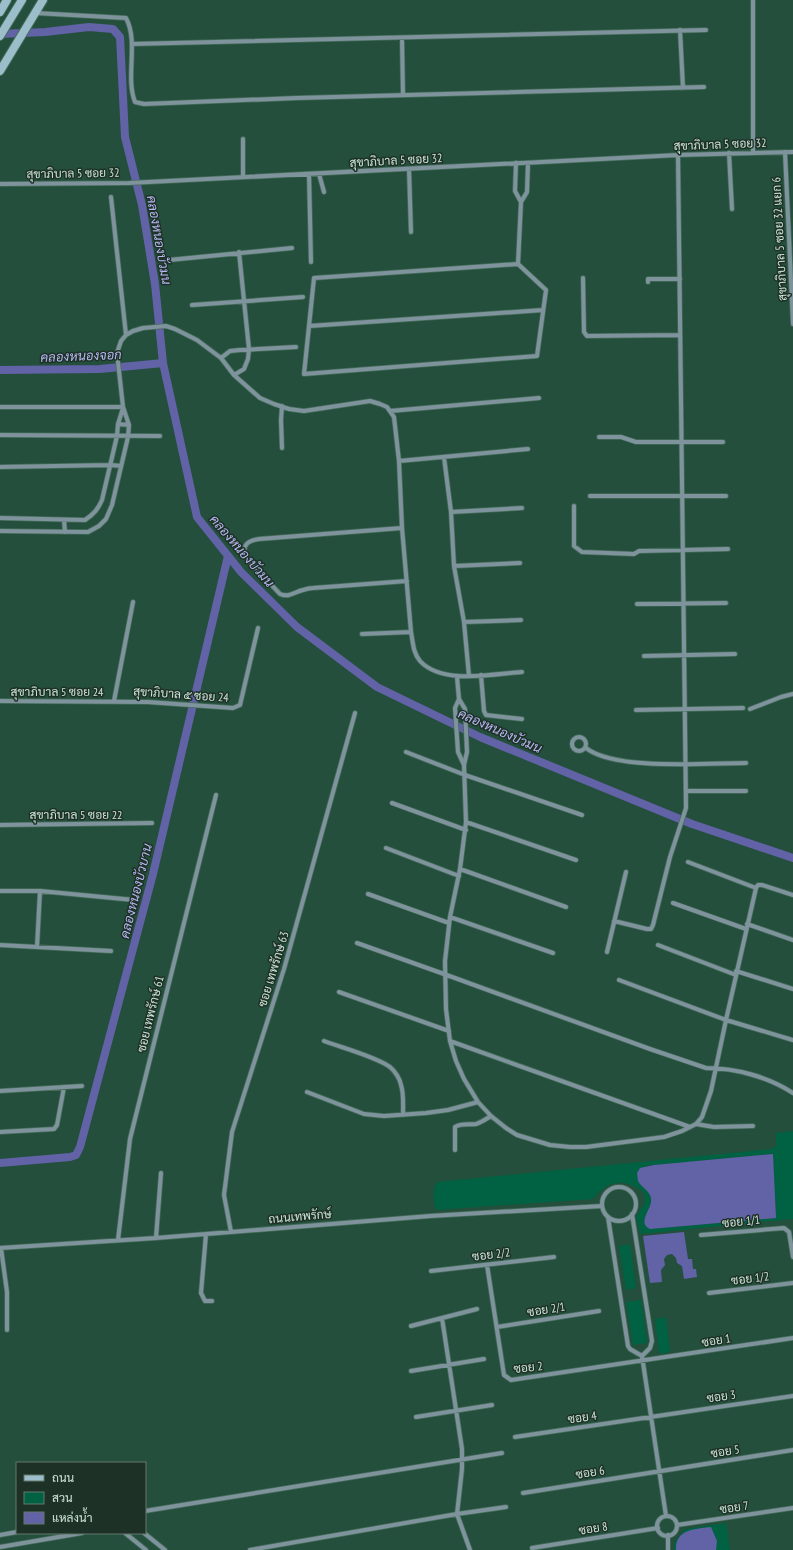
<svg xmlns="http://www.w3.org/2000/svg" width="793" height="1550" font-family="'PT Sans Narrow',Sarabun,sans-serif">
<rect width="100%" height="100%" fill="#244f3c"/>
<path fill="#006242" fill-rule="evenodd" d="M 793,1131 L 793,1219 L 640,1234 L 636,1217 L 645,1202 L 644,1193 C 626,1177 607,1180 593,1199 L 436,1210 C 433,1202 432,1189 437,1182 L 771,1149 L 776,1146 L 776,1133 ZM 773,1154 L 776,1218 L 650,1229 L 647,1227 L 644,1221 C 645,1216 648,1213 650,1209 C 654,1199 649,1191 642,1186 L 645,1166 Z
M 630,1244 L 636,1288 L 626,1290 L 619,1246 Z
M 641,1300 L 647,1343 L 633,1345 L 626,1302 Z
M 666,1317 L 670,1352 L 661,1354 L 659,1352 L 655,1319 Z
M 726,1523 L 730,1550 L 674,1550 L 674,1543 L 685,1529 Z"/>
<path fill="#6262a7" d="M 773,1154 L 776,1218 L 650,1229 C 636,1222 653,1209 651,1198 C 649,1190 642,1188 638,1181 L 637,1173 L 640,1168 L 654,1165 Z
M 684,1232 L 688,1259 L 692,1259 L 693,1269 L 696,1269 L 697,1277 L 684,1279 L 682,1266 L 677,1263 L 676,1258 L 672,1254 L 667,1255 L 664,1259 L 665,1265 L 661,1270 L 662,1282 L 650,1283 L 643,1236 Z
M 711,1527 L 717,1541 L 716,1550 L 676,1550 C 675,1529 695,1529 711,1527 Z"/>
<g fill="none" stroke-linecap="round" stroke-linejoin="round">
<path stroke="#6262a7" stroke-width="8" d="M 0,34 L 45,32 L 89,27 L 113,29 L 120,37 L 125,137 L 142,205 L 155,284 L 163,363 L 197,517 L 241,572 L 297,627 L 377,687 L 480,737 L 692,824 L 793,858
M 0,370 L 100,369 L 163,363
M 0,1163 L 70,1157 L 76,1155 L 80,1147 L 153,874 L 228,556"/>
<g stroke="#456c5b" stroke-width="5.5">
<path id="minor" d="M 35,13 L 126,18 C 139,42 125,77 135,102 L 144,104 L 297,98 L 704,87
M 680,30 L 683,88
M 402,38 L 403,95
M 132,44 L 706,30
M 243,139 L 243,177
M 785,152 L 793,324
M 729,153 L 732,209
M 753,153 L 753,0
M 516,163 L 515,191 L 521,202 L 527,192 L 528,163
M 409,169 L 411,232
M 309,174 L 311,262
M 319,174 L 324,192
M 0,184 L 129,183 L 678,155 L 793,152
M 111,197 L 126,335
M 169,260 L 292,248
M 518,264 L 314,278 L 304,374 L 537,356 L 546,290 L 518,264 L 521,202
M 583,278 L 584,332 L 587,336 L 680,335
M 648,282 L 648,279 L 680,279
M 192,305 L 303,297
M 309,326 L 543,310
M 221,358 L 230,351 L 240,350 L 296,347
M 234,375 L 244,369 L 248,359 L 249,349 L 239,252
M 0,407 L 123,407
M 390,411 L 539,398
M 118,424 L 129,425
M 0,435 L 160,436
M 599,437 L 621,437 L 636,442 L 723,442
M 282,448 L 281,420 L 282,406
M 444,457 L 451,512 L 454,566 L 464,622 L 469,676
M 399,461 L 528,449
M 0,467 L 111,465 L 121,466
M 590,496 L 726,496
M 574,506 L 574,546 L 582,552 L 634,554 L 639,551 L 728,549
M 451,512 L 522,508
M 0,518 L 85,520 C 94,514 98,509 102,500 L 117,436 L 118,424 L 123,408
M 64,520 L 65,532
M 402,528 L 259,539 C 244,541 240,549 250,562 L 280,594 C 289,598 294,592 303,590 C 306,589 310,588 313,588 L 407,581
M 0,531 L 88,532 L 99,526 L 106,519 L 112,505 L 128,437 L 129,425 L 123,407 L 117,353 L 121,341 L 126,335 L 133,331 L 143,328 L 166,326 L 175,329 L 197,340 L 221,358 L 234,375 L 260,398 L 274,404 L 289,409 L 304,411 L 370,401 L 380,404 L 387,407 L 394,417 L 399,461 L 402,528 L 411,632 C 413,642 413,653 420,661 C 442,685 493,674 522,672
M 454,566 L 520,563
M 637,604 L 726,603
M 464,622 L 521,620
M 362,634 L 411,632
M 644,656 L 735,654
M 481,675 L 484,711 L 486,715 L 522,719
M 457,677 L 459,699 L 455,708 L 458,752 L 464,765 L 466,822 L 460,869 L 450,917 L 445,961 L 446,1009 L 450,1041 L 456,1061 L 464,1079 L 478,1102 L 491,1116 L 506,1128 L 517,1135 L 550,1145 L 570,1147 L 586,1147 L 664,1137 L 682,1131 L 696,1124 L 702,1117 L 711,1091 L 726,1020 L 756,888 L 758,885 L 762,885 L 793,895
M 459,699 L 465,709 L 467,752 L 464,765
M 0,701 L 148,702 L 233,708 L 240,705 L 258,628
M 114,701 L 133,602
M 750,709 L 781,697 L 793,694
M 636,710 L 743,708
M572 744a7 7 0 1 1 14 0a7 7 0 1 1-14 0Z
M 586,748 C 615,771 708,763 746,763
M 406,752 L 465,775 L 582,815
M 687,791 L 746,791
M 392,803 L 466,830
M 466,822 L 576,860
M 0,825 L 152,823
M 386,848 L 459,876
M 688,862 L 756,888
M 460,869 L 566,907
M 0,891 L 40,891 L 134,900
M 368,894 L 449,923
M 673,903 L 746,929
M 450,917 L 553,953
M 614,921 L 647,929 L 651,929 L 653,925 L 670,857 L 686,808 L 678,155
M 747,924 L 793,940
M 357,943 L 444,974 L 650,1049 L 706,1068 C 736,1068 768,1077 793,1093
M 0,945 L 111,951
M 658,945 L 736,975
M 37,947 L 40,891
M 607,952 L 626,872
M 736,971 L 793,989
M 619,980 L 726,1020 L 793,1040
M 339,992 L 449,1031
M 324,1041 C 340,1047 377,1057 390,1067 C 395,1071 400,1079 401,1085 C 404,1094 403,1105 403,1115
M 450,1041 L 690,1127
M 0,1091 L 82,1086
M 307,1092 L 364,1114 L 384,1116 L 426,1113 L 448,1110 L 478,1102
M 696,1124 L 714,1127 L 753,1126
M 0,1132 L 54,1129 L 57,1125 L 64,1087
M 455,1150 L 455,1127 C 461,1123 469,1125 476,1124 C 482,1122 486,1119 491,1116
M602 1204a17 17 0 1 1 34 0a17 17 0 1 1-34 0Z
M 632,1214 L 652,1341 L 650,1348 L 642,1356
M 608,1217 L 628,1346 L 630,1349 L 642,1356
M 231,1232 L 224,1195 L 232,1132 L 284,969 L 355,713
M 206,1234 L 201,1293 L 205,1301 L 212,1301
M 701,1235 L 784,1228 L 789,1232 L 793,1257
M 156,1238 L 161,1173
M 118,1240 L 130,1139 L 216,795
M 0,1248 L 156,1238 L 430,1216 L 602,1206
M 1,1248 L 7,1292 L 7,1330
M 487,1265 L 504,1375 L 511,1380 L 793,1338
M 431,1271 L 554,1257
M 709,1293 L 793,1283
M 442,1318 L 462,1449 L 462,1469 L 457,1514 L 506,1507
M 411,1326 L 477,1309
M 497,1327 L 599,1311
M 642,1356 L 666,1516
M 411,1371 L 484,1359
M 416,1417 L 492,1405
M 515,1437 L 793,1396
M 523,1493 L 793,1450
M 145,1511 L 502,1453
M657 1526a10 10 0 1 1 20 0a10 10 0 1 1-20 0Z
M 677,1525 L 793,1508
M 125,1533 L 146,1550
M 144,1533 L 165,1550
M 0,1535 L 17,1532
M 668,1535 L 668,1550
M 0,1547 L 82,1533
M 532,1548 L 658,1528
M 250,1550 L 457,1514 L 470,1550"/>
</g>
<g stroke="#456c5b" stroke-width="10">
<path id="secondary" d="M 0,12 L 7,0
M 0,36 L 22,0
M 0,71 L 43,0"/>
</g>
<use href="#minor" stroke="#7e939b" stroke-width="4"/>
<use href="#secondary" stroke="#9cbeca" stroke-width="8"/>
</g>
<g text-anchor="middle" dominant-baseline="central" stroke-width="3" stroke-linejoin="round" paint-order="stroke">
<g font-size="12" fill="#cbe2d6" stroke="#1e3127">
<text transform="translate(720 144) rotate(-2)">สุขาภิบาล 5 ซอย 32</text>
<text transform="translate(396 160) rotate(-3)">สุขาภิบาล 5 ซอย 32</text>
<text transform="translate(73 173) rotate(-1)">สุขาภิบาล 5 ซอย 32</text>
<text transform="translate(779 239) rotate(-93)">สุขาภิบาล 5 ซอย 32 แยก 6</text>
<text x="57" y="691">สุขาภิบาล 5 ซอย 24</text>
<text transform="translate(181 694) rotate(4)">สุขาภิบาล ๕ ซอย 24</text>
<text x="76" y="814">สุขาภิบาล 5 ซอย 22</text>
<text transform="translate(273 969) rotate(-73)">ซอย เทพรักษ์ 63</text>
<text transform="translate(150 1014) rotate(-76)">ซอย เทพรักษ์ 61</text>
<text transform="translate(300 1216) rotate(-5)">ถนนเทพรักษ์</text>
<text transform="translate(741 1221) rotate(-6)">ซอย 1/1</text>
<text transform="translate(491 1254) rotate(-7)">ซอย 2/2</text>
<text transform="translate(750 1278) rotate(-7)">ซอย 1/2</text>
<text transform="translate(546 1309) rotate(-9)">ซอย 2/1</text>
<text transform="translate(716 1340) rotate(-9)">ซอย 1</text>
<text transform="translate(528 1367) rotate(-6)">ซอย 2</text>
<text transform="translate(721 1396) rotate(-8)">ซอย 3</text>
<text transform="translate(582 1417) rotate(-8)">ซอย 4</text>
<text transform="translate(725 1451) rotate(-9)">ซอย 5</text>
<text transform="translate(590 1472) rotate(-9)">ซอย 6</text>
<text transform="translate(734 1507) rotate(-8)">ซอย 7</text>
<text transform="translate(593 1528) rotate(-9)">ซอย 8</text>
</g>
<g font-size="13" font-style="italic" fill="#b6b8f3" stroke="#1e3127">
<text transform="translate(159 240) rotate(80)">คลองหนองบัวมน</text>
<text transform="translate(81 356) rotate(-2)">คลองหนองจอก</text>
<text transform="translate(242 551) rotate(49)">คลองหนองบัวมน</text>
<text transform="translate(500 731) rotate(24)">คลองหนองบัวมน</text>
<text transform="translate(136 891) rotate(-76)">คลองหนองบัวบาน</text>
</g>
</g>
<rect x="16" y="1462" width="130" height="72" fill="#1e3127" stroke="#63786d"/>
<rect x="24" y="1475" width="20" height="6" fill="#9cbeca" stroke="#63786d"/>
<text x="52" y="1482" font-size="12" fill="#cbe2d6">ถนน</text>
<rect x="24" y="1492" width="20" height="12" fill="#006242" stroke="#63786d"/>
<text x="52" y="1502" font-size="12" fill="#cbe2d6">สวน</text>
<rect x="24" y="1512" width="20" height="12" fill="#6262a7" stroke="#63786d"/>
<text x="52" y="1522" font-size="12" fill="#cbe2d6">แหล่งน้ำ</text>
</svg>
